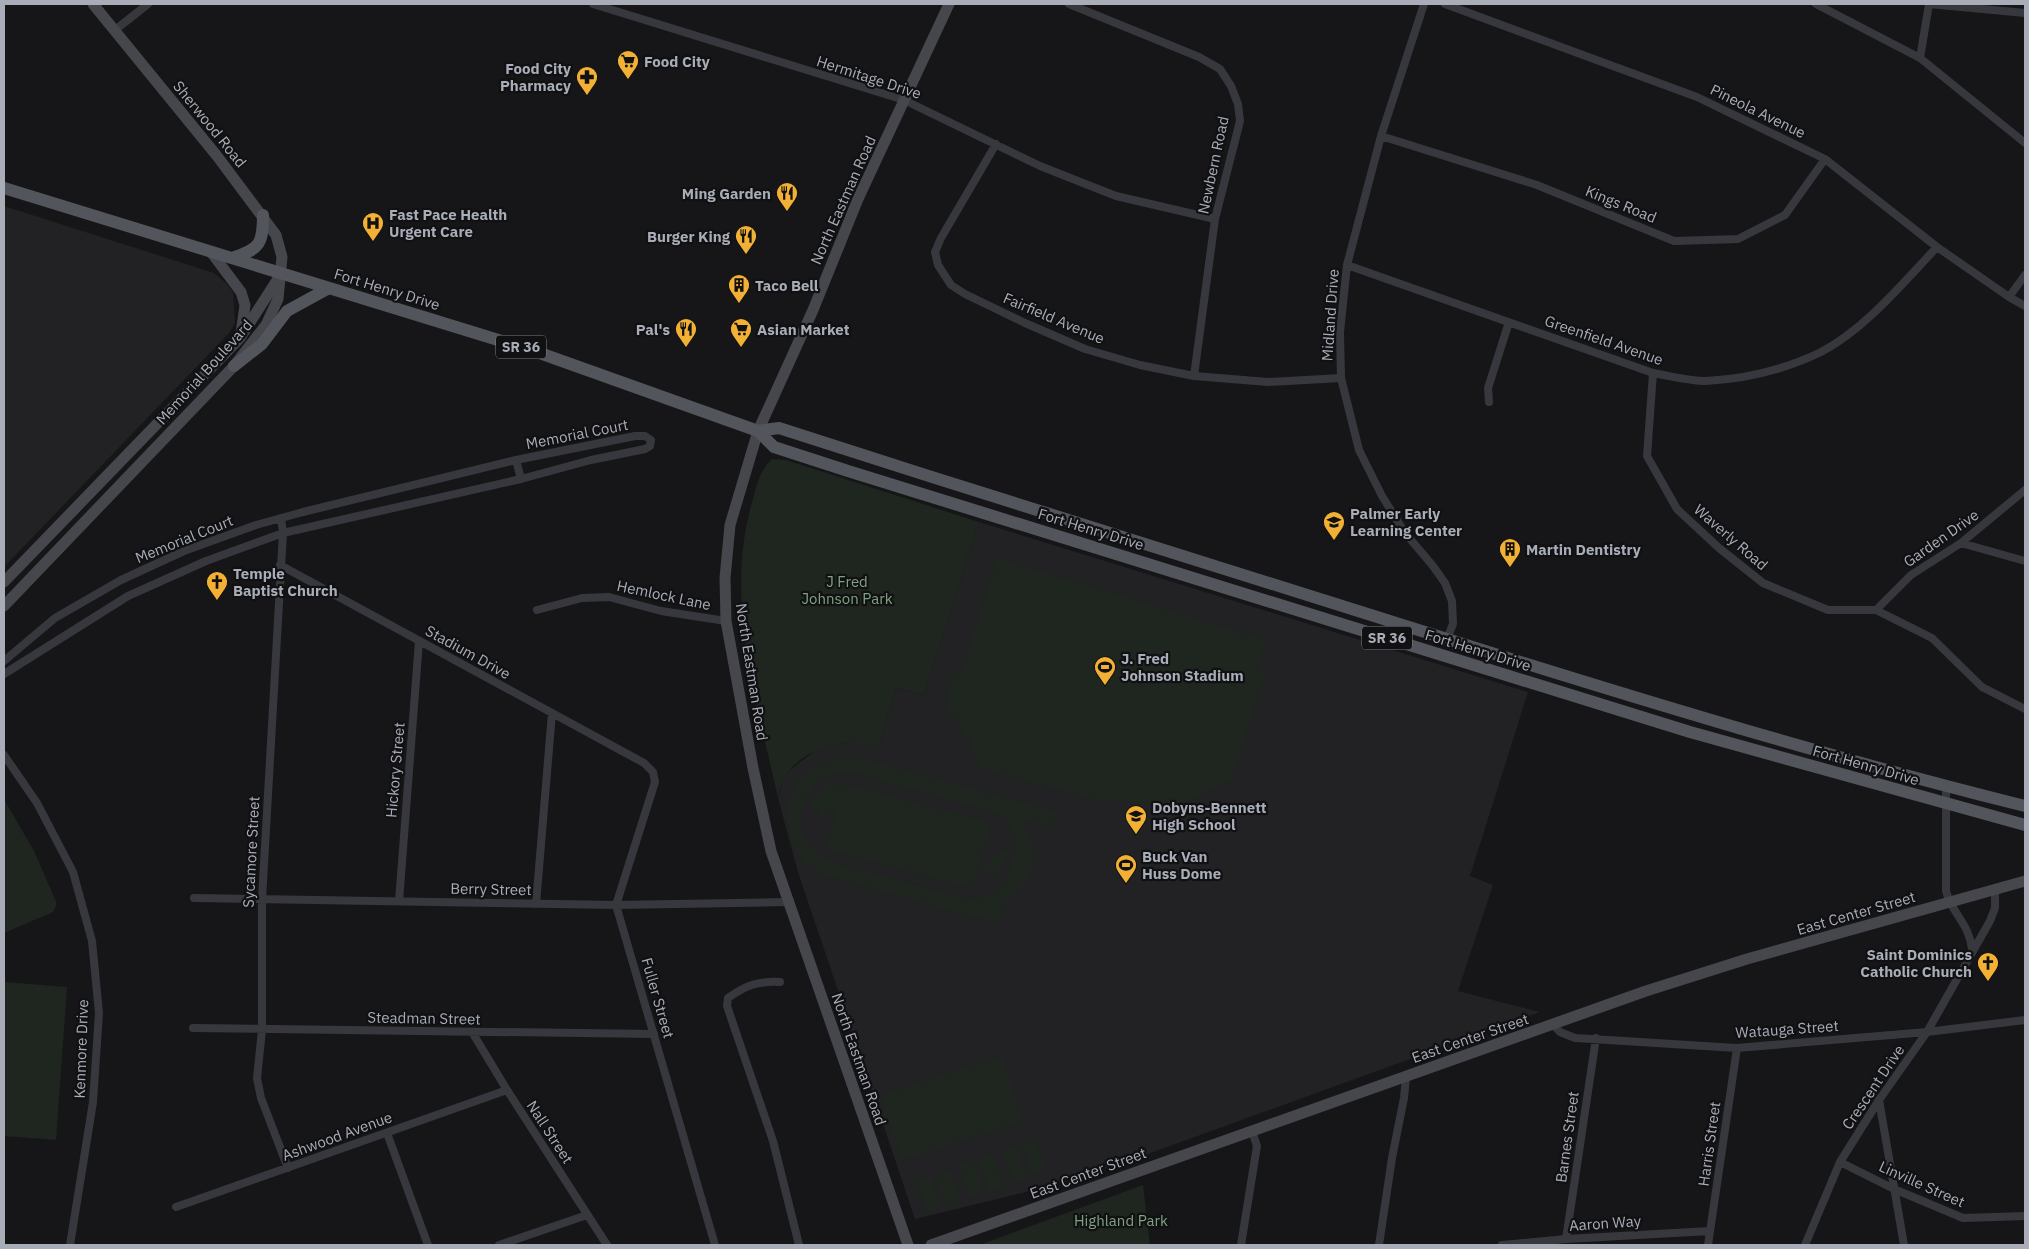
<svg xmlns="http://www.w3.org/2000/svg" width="2029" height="1249" font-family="'IBM Plex Sans',sans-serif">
<rect width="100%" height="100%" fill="#161618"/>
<path fill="#222225" d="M 4,206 L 214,273 L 226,283 L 233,292 L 235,323 L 230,332 L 4,567 Z
M 979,522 L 1528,692 L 1470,876 L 1493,885 L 1458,991 L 1540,1012 L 1134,1159 L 1022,1193 L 915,1219 L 798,872 L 778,798 L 783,780 L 790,770 L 816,750 L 833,744 L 849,743 L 866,743 L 879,747 L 896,688 L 924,695 Z"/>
<path fill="#1e261f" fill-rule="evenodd" d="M 772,459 L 786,460 L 979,522 L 924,695 L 896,688 L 879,747 C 840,735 785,751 778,798 C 757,702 723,597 753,499 C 757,484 760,470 772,459 Z
M 997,558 L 1266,640 L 1258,665 L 1266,668 L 1233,778 L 1177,807 L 1093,799 L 980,768 L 970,747 L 972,741 L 965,739 L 945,701 L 955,669 L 962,670 Z
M 840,758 L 863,759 L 1057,812 L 1053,827 L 1022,819 C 1036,844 1038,868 1019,892 C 1015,897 1008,900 1004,905 C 1001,909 1001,919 999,924 L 846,881 C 833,877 818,874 807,864 C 781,840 780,794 808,771 C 818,764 829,761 840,758 ZM 839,773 L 860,774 L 995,813 C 1007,821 1016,832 1016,847 C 1007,878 1003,900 964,898 C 937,891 910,884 883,876 C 861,870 831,867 815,851 C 802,839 799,820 803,805 C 808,788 823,777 839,773 Z
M 832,780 L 841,790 L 844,784 L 991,823 L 973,888 L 826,849 L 837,807 L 824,818 L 808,801 Z
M 4,799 L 34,851 L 57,904 L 53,912 L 4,933 Z
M 1007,849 L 1010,852 L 994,879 L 992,878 L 982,866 Z
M 914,874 L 923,876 L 923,879 L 971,893 L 971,894 L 922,881 L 921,884 L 912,882 Z
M 4,982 L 67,987 L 56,1140 L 4,1136 Z
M 1002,1056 L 1023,1121 L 902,1160 L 881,1095 Z
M 1035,1139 L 1046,1170 L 1032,1175 L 1021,1144 Z
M 1016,1146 L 1027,1177 L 1013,1182 L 1002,1151 Z
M 993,1154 L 1004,1186 L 989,1191 L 978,1159 Z
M 973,1161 L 984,1192 L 970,1198 L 959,1166 Z
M 950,1169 L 961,1201 L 946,1206 L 935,1175 Z
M 930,1176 L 941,1208 L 927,1213 L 916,1181 Z
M 1143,1185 L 1150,1245 L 979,1245 Z"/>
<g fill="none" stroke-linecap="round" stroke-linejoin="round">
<path stroke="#37383d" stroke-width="8" d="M 593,4 L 904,100 L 1040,166 L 1116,196 L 1215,219
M 1069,4 L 1199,57 L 1220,69 L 1231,86 L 1238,104 L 1240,121 L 1215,219 L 1194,376
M 1424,4 L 1381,136 L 1347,265 L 1340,332 L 1341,378 L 1359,450 L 1382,496 L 1405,533 L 1433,566 L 1445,583 L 1452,601 L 1453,624 L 1447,639
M 1445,4 L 1697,97 L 1825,159 L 1937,247 L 2009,297 L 2025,306
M 1816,4 L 1920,58 L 2025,143
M 1929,4 L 2025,13
M 115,30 L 148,4
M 1920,58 L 1929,4
M 1381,136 L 1537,185 L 1674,241 L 1738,239 L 1785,215 L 1825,159
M 996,144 L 941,238 L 935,252 L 938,265 L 951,285 L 965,294 L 1025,323 L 1085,349 L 1140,365 L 1194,376 L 1268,382 L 1341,378
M 1347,265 L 1653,373 C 1670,376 1689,381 1706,381 C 1745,379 1786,369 1821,352 C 1865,329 1903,283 1937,247
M 2009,297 L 2025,275
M 1653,373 L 1647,456 L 1677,509 L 1719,548 L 1763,583 L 1828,610 L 1876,610 L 1932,638 L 1982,687 L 2025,709
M 1489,402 L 1488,388 L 1509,322
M 516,460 L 521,479
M 281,518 L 283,533 L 262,899 L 262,1030 L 257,1078 L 261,1098 L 288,1168
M 1961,543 L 2025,561
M 280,565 L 644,763 L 653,772 L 655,782 L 616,905 L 715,1245
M 537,610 L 582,598 L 609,597 L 661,611 L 726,621
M 1876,610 L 1911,575 L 1961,543 L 2025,490
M 4,661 L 55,618 L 121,580 L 184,551 L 256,525 L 303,512 L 516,460 L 635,436 L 645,436 L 651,440 L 650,446 L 645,449 L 591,460 L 521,479 L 283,533 L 206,561 L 128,596 L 4,674
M 4,755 L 37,803 L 73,872 L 92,941 L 99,1013 L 93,1102 L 70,1245
M 1946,787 L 1946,891 C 1952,914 1969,923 1972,949
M 194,898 L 616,905 L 788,902
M 399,901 L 419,641
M 536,904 L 552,713
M 780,982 C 758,981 746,985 728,998 L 727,1006 L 773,1141 L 799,1245
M 1553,1025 L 1560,1032 L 1575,1038 L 1737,1048 L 1927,1032 L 2025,1020
M 193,1028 L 654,1034
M 472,1032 L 507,1090 L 607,1245
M 1879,1100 L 1904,1245
M 387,1133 L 428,1245
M 1840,1162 L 1894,1189 L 1963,1218 L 2025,1216
M 176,1207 L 507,1090
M 1566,1239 L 1596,1038
M 499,1245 L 587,1215
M 1241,1245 L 1257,1146 L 1252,1131
M 1379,1245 L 1392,1158 L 1404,1098 L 1406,1077
M 1502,1245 L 1566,1239 L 1710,1231
M 1708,1245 L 1737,1048
M 1805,1245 L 1840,1162 L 1879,1100 L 1927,1032 L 1990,921 L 1995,908 L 1995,889"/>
<path stroke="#45474d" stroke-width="11" d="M 211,252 L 241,292 L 245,305 L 241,334
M 4,582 L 240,338 L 281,274
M 4,606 L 234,366 L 266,325 L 278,299 L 282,257 L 276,235 L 217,156 L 93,4
M 908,1245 L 771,851 L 753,768 L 726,621 L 725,578 L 730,525 L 758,431 L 813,310 L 858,199 L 949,4
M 931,1245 L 1646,991 L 1747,959 L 2025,881"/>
<path stroke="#53555c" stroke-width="12" d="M 4,188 L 534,351 L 758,431 L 774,447 L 848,471 L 1690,732 L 2025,825
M 232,258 C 260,249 263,244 263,215
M 234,366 L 262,344 L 287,311 L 329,288
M 758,431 L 779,428 C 1001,500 1224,568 1447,639 C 1638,699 1831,758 2025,806"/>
</g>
<defs>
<g id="supermarket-pin" transform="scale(1.125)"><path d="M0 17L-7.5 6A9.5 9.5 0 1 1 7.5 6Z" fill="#f2b134" stroke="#111113"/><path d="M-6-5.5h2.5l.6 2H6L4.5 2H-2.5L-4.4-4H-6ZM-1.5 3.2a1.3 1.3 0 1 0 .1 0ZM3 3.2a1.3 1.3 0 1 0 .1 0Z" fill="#111"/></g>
<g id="pharmacy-pin" transform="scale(1.125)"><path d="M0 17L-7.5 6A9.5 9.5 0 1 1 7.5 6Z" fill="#f2b134" stroke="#111113"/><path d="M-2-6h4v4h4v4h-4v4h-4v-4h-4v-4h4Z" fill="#111"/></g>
<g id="restaurant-pin" transform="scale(1.125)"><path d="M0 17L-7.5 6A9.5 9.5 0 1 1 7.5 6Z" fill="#f2b134" stroke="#111113"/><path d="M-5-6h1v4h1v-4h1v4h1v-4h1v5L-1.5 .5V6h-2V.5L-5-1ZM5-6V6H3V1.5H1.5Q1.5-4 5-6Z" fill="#111"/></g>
<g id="hospital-pin" transform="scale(1.125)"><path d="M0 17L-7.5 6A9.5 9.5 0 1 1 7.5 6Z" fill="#f2b134" stroke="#111113"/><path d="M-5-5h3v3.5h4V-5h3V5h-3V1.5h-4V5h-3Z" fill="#111"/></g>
<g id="building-pin" transform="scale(1.125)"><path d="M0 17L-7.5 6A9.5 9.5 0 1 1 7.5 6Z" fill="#f2b134" stroke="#111113"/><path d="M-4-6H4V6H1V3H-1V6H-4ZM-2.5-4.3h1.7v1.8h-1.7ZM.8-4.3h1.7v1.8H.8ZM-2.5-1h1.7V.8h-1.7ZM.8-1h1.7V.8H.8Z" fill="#111"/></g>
<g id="school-pin" transform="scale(1.125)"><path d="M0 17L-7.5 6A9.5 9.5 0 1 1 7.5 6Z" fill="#f2b134" stroke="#111113"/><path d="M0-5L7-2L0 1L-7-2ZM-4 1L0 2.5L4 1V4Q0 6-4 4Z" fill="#111"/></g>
<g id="church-pin" transform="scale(1.125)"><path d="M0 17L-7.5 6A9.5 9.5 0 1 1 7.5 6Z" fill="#f2b134" stroke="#111113"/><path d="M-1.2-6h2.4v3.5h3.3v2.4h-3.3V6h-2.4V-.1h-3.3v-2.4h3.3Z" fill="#111"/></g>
<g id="stadium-pin" transform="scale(1.125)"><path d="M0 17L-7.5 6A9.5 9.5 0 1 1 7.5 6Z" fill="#f2b134" stroke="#111113"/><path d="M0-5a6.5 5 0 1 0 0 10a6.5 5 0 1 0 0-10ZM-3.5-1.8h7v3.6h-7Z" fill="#111"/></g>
</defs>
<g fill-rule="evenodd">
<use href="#supermarket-pin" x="628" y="61"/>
<use href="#pharmacy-pin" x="587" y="77"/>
<use href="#restaurant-pin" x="787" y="193"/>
<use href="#hospital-pin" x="373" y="223"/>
<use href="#restaurant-pin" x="746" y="236"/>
<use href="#building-pin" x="739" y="285"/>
<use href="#restaurant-pin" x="686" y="329"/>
<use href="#supermarket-pin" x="741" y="329"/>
<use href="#school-pin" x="1334" y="522"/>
<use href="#building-pin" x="1510" y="549"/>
<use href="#church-pin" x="217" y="582"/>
<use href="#stadium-pin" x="1105" y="667"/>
<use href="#school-pin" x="1136" y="816"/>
<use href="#stadium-pin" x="1126" y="865"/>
<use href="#church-pin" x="1988" y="963"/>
</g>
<g text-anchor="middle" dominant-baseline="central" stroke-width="4.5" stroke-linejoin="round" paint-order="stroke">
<g fill="#111113" stroke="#7b7e86" stroke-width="1">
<rect x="496" y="335.5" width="50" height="23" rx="4"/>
<rect x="1362" y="626.5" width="50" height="23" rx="4"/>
</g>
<g font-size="14" font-weight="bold" fill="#a8adb8">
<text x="521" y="347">SR 36</text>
<text x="1387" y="638">SR 36</text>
</g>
<g font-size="15" font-weight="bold" fill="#a8adb8" stroke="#111113" text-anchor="start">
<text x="644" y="61">Food City</text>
<text x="571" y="68" text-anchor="end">Food City<tspan x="571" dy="17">Pharmacy</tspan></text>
<text x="771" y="193" text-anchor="end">Ming Garden</text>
<text x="389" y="214">Fast Pace Health<tspan x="389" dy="17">Urgent Care</tspan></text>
<text x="730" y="236" text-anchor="end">Burger King</text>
<text x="755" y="285">Taco Bell</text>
<text x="670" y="329" text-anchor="end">Pal's</text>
<text x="757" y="329">Asian Market</text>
<text x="1350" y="513">Palmer Early<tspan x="1350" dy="17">Learning Center</tspan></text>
<text x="1526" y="549">Martin Dentistry</text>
<text x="233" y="573">Temple<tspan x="233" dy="17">Baptist Church</tspan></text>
<text x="1121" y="658">J. Fred<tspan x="1121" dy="17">Johnson Stadium</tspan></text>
<text x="1152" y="807">Dobyns-Bennett<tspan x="1152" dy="17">High School</tspan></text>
<text x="1142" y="856">Buck Van<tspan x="1142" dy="17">Huss Dome</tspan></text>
<text x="1972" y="954" text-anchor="end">Saint Dominics<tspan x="1972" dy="17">Catholic Church</tspan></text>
</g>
<g font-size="15" fill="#a8adb8" stroke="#111113">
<text transform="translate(869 77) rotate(18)">Hermitage Drive</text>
<text transform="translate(1758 111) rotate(26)">Pineola Avenue</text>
<text transform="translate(210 124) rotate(51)">Sherwood Road</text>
<text transform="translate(1213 165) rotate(-78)">Newbern Road</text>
<text transform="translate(843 200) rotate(-66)">North Eastman Road</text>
<text transform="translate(1621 204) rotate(22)">Kings Road</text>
<text transform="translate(387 289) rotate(17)">Fort Henry Drive</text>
<text transform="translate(1330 315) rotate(-86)">Midland Drive</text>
<text transform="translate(1054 318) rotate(23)">Fairfield Avenue</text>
<text transform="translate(1604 340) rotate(19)">Greenfield Avenue</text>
<text transform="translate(204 372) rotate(-48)">Memorial Boulevard</text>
<text transform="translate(577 434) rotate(-11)">Memorial Court</text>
<text transform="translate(1091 529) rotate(17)">Fort Henry Drive</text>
<text transform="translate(1731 537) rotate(41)">Waverly Road</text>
<text transform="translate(1941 538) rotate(-35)">Garden Drive</text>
<text transform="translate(184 539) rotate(-22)">Memorial Court</text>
<text transform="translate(664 595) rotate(12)">Hemlock Lane</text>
<text transform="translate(1478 650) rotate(17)">Fort Henry Drive</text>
<text transform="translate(468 652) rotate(29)">Stadium Drive</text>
<text transform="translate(752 672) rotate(81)">North Eastman Road</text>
<text transform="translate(1866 765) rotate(16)">Fort Henry Drive</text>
<text transform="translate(395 770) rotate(-85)">Hickory Street</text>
<text transform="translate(251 852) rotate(-87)">Sycamore Street</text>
<text transform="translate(491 889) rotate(1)">Berry Street</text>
<text transform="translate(1856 913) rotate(-16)">East Center Street</text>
<text transform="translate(658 998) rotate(74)">Fuller Street</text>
<text transform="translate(424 1018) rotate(1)">Steadman Street</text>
<text transform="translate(1787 1029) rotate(-4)">Watauga Street</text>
<text transform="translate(1470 1038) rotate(-19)">East Center Street</text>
<text transform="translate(81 1049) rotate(-88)">Kenmore Drive</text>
<text transform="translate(859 1059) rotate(71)">North Eastman Road</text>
<text transform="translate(1873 1087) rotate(-56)">Crescent Drive</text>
<text transform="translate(550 1132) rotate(57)">Nall Street</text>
<text transform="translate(337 1136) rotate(-20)">Ashwood Avenue</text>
<text transform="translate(1567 1137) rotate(-82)">Barnes Street</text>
<text transform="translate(1709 1144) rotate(-82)">Harris Street</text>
<text transform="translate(1088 1173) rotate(-20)">East Center Street</text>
<text transform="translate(1922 1184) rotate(24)">Linville Street</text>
<text transform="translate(1605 1223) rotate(-4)">Aaron Way</text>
</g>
<g font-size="15" fill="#7fa381" stroke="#111113">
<text x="847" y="581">J Fred<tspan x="847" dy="17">Johnson Park</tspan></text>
<text x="1121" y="1220">Highland Park</text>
</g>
</g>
<rect width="2029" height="1249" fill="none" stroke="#a8adb8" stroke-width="10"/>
</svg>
